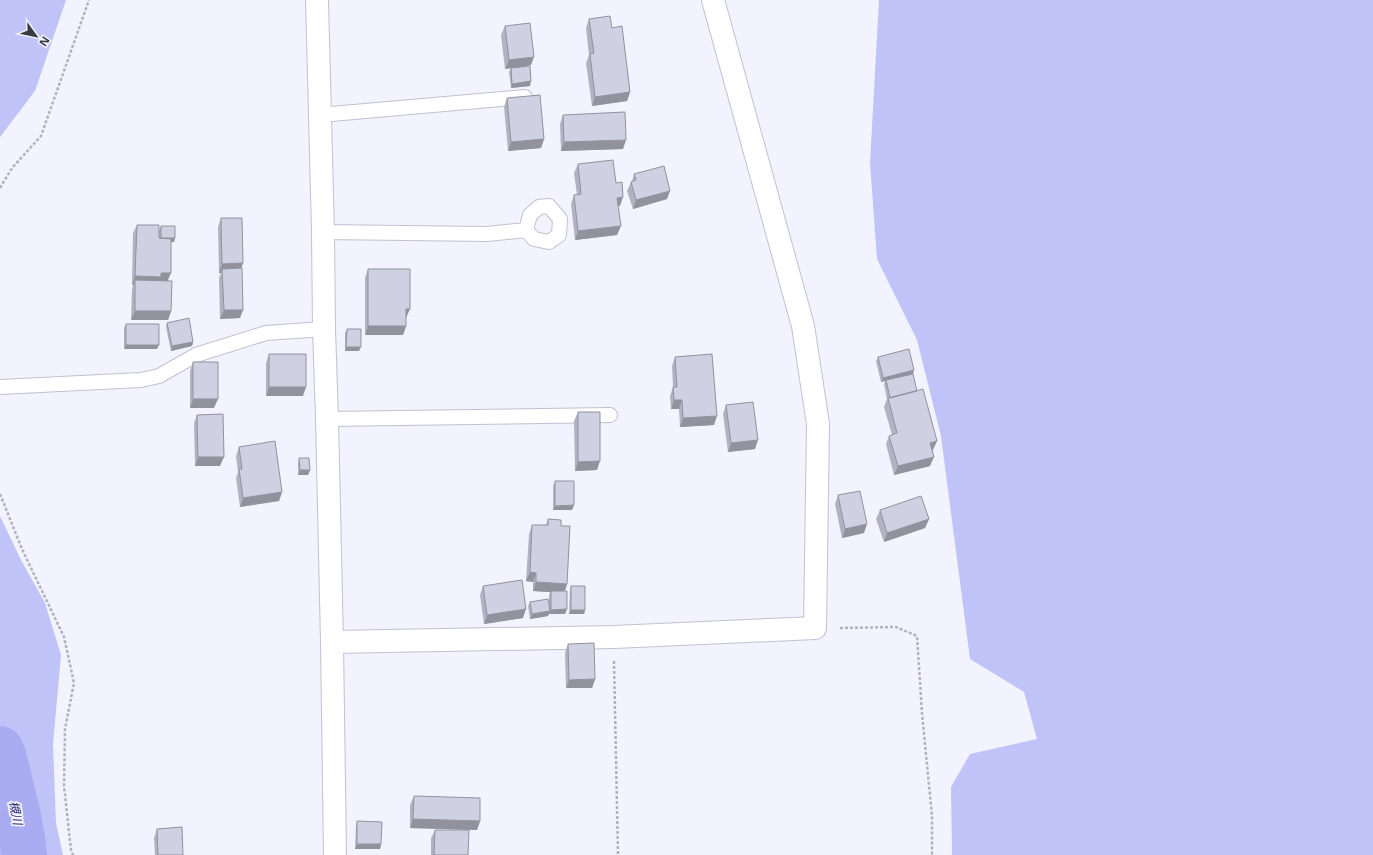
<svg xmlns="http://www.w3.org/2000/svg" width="1373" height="855" font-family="'Noto Sans','Noto Sans JP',sans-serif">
<rect width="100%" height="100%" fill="#f2f3fe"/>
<path fill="#c0c3f7" d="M 0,0 L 66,0 L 35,91 L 0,137 Z
M 879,0 L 1373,0 L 1373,855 L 952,855 L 951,787 L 970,754 L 1037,739 L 1024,692 L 970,659 L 941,436 L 917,340 L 877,259 L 870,163 Z
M 0,516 L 21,560 L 45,603 L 61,655 L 53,744 L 56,823 L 63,855 L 0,855 Z"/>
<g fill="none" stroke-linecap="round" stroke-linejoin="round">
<path stroke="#aaacf2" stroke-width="46" d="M 0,749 L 3,755 C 11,788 21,821 24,855"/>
<g stroke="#c0c1d3" stroke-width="16">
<path id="service" d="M 320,115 L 525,97
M 549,206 L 560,219 L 559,235 L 549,242 L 534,239 L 526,230 L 530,215 L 539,207 Z
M 323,232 L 487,234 L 526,230
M 0,387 L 141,380 L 159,376 L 196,355 L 266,333 L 324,329
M 327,419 L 610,415"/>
</g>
<g stroke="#c0c1d3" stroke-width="24">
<path id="minor" d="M 317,0 L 323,232 L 324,329 L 327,419 L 332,642 L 335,855
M 332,642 L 614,637 L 815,628 L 818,424 L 803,326 L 713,0"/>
</g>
<path stroke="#b1b2bc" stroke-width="2.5" stroke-dasharray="3 2" stroke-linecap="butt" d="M 0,188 L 12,168 L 41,136 L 89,0
M 0,494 L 22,549 L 64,637 L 74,683 L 65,729 L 64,786 L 71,850 L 73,855
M 840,628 L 896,627 L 917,636 L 922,713 L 932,816 L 932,855
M 614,661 L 618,855"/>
<use href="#service" stroke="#fff" stroke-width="14"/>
<use href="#minor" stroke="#fff" stroke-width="22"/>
</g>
<path fill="#b2b3c2" d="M 589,19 L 612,28 L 630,92 L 627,101 L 592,106 L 586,63 L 589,55 L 586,28 Z
M 505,26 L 531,65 L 525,66 L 530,86 L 511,88 L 509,72 L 511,68 L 505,69 L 501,35 Z
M 507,98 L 544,139 L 541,148 L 508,151 L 504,107 Z
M 563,115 L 623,149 L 561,151 L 560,124 Z
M 578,164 L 616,183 L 620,206 L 618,206 L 617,235 L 575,240 L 571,204 L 574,195 L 577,195 L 574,173 Z
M 634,174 L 667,199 L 633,209 L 627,191 L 631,182 L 632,181 Z
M 221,218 L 243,263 L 241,268 L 240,318 L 220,319 L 219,278 L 221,273 L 219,273 L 218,227 Z
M 137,225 L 159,238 L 159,231 L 161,226 L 175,238 L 174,242 L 171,242 L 168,280 L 171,311 L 168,320 L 131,320 L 132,289 L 133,285 L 132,285 L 133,233 Z
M 368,269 L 406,318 L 406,326 L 403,335 L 365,335 L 365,278 Z
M 167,323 L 193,342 L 192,346 L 171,351 L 166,327 Z
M 126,324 L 157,349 L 124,349 L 124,328 Z
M 347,329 L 359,351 L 345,351 L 345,333 Z
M 269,354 L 303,396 L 266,396 L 266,363 Z
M 675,357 L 714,425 L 680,427 L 679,409 L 671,409 L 670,396 L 673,387 L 672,366 Z
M 878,357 L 913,374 L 917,391 L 933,450 L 932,450 L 930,466 L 894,475 L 886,444 L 889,436 L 892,435 L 884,407 L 887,399 L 884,384 L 885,381 L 881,382 L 876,361 Z
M 193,362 L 214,408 L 190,408 L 190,371 Z
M 726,405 L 755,449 L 728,452 L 723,414 Z
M 578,412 L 597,470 L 575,471 L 574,421 Z
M 197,415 L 220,466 L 195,466 L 194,423 Z
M 239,447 L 282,492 L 279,501 L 240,507 L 236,478 L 238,472 L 236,456 Z
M 299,458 L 310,470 L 308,475 L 298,475 L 298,463 Z
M 555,481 L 574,505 L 572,510 L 553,510 L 553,486 Z
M 838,495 L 864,533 L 842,538 L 835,504 Z
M 880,510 L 929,519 L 925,528 L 884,542 L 876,519 Z
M 548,519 L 561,526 L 567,584 L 565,591 L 567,609 L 565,614 L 549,614 L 549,613 L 548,616 L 530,619 L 528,606 L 530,602 L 549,607 L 549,596 L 550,592 L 533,591 L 533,582 L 526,581 L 529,534 L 532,525 L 546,525 Z
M 483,586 L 523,618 L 484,624 L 480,595 Z
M 571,586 L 585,610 L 584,614 L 569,614 L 570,590 Z
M 568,644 L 595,679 L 592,688 L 566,688 L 565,653 Z
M 414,796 L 480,821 L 477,830 L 410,828 L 410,805 Z
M 357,821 L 381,844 L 380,849 L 355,849 L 356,826 Z
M 157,829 L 183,855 L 155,855 L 154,838 Z
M 435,830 L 468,855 L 431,855 L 431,838 Z"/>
<path fill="#91929e" d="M 534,57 L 531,65 L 505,69 L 509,60 Z
M 531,81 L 530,86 L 511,88 L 512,84 Z
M 630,92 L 627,101 L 592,106 L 595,97 Z
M 544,139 L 541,148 L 508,151 L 511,142 Z
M 626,140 L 623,149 L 561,151 L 564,142 Z
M 670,191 L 667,199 L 633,209 L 636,200 Z
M 623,197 L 620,206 L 614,206 L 617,198 Z
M 621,226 L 617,235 L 575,240 L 578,231 Z
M 161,238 L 175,238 L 174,242 L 159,243 Z
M 243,263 L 240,272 L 222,269 L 221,273 L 219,273 L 222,264 Z
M 161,273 L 171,273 L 167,282 L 135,280 L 133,285 L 132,285 L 135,276 Z
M 406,309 L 410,309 L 406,318 Z
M 224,310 L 243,310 L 240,318 L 220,319 Z
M 135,311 L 171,311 L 168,320 L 131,320 Z
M 368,326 L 406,326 L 403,335 L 365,335 Z
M 193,342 L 192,346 L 171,351 L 172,346 Z
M 126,345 L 159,345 L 157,349 L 124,349 Z
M 346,347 L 361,347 L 359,351 L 345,351 Z
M 914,370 L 913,375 L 886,380 L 885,381 L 881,382 L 883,378 Z
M 269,387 L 306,387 L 303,396 L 266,396 Z
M 193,399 L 218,399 L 214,408 L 190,408 Z
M 674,400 L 682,400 L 679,409 L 671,409 Z
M 717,416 L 714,425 L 680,427 L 683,418 Z
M 758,440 L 755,449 L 728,452 L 731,443 Z
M 937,441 L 933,450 L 927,451 L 930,443 Z
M 198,457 L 224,457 L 220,466 L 195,466 Z
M 934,457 L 930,466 L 894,475 L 898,466 Z
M 600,461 L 597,470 L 575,471 L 578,462 Z
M 300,470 L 310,470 L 308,475 L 298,475 Z
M 282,492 L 279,501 L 240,507 L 243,498 Z
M 574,505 L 572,510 L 553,510 L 555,506 Z
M 929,519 L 925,528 L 884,542 L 887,533 Z
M 867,524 L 864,533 L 842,538 L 845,529 Z
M 530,572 L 536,573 L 533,582 L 526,581 Z
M 536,582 L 567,584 L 564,593 L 533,591 Z
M 526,609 L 523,618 L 484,624 L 487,615 Z
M 567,609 L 565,614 L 549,614 L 551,610 Z
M 571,610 L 585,610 L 584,614 L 569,614 Z
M 550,611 L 548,616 L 530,619 L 532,614 Z
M 595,679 L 592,688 L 566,688 L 569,680 Z
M 413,819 L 480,821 L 477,830 L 410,828 Z
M 357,844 L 381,844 L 380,849 L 355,849 Z"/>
<path fill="#cfd0e2" stroke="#91929e" d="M 610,16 L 612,28 L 622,26 L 630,92 L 595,97 L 590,54 L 594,53 L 589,19 Z
M 530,23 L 534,57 L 509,60 L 505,26 Z
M 530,66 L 531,81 L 512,84 L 511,68 Z
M 540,95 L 544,139 L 511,142 L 507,98 Z
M 625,112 L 626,140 L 564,142 L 563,115 Z
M 613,160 L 616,183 L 622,182 L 623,197 L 617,198 L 621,226 L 578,231 L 574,195 L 581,194 L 578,164 Z
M 664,166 L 670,191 L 636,200 L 631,182 L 636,180 L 634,174 Z
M 221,218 L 242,218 L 243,263 L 222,264 Z
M 137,225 L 159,225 L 159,238 L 171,239 L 171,273 L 161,273 L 161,277 L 135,276 Z
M 161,226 L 175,226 L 175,238 L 161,238 Z
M 242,268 L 243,310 L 224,310 L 222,269 Z
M 368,269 L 410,269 L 410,309 L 406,309 L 406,326 L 368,326 Z
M 135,280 L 172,281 L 171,311 L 135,311 Z
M 189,318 L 193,342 L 172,346 L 167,323 Z
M 126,324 L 159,324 L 159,345 L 126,345 Z
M 347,329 L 361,329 L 361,347 L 346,347 Z
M 909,349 L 914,370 L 883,378 L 878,357 Z
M 269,354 L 306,354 L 306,387 L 269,387 Z
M 712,354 L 717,416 L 683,418 L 682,400 L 674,400 L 673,387 L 677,387 L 675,357 Z
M 193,362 L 218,362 L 218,399 L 193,399 Z
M 913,374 L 917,391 L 890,398 L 886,380 Z
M 923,389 L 937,441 L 930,443 L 934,457 L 898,466 L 889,436 L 897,433 L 888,398 Z
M 753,402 L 758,440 L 731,443 L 726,405 Z
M 578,412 L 600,412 L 600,461 L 578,462 Z
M 223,414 L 224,457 L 198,457 L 197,415 Z
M 275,441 L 282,492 L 243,498 L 239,469 L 242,469 L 239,447 Z
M 299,458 L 309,458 L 310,470 L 300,470 Z
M 555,481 L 574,481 L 574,505 L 555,506 Z
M 860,491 L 867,524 L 845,529 L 838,495 Z
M 921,496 L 929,519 L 887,533 L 880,510 Z
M 548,519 L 561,520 L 561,526 L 570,526 L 567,584 L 536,582 L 536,573 L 530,572 L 532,525 L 548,525 Z
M 522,580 L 526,609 L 487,615 L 483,586 Z
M 571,586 L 585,586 L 585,610 L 571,610 Z
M 551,591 L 567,591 L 567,609 L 551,610 Z
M 548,599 L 550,611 L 532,614 L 530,602 Z
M 594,643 L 595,679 L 569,680 L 568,644 Z
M 414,796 L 480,798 L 480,821 L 413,819 Z
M 357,821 L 382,822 L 381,844 L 357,844 Z
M 182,827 L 183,855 L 158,855 L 157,829 Z
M 435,830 L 469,830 L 468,855 L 434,855 Z"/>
<g text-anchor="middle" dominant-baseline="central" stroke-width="3.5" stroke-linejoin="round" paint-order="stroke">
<g font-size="12" font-style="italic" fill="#2f2574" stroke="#f2f3fe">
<text transform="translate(16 813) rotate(79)">槻川</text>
</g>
</g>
<g transform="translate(36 36) rotate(123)" stroke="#f2f3fe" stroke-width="3" paint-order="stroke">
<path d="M0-3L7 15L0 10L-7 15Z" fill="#393941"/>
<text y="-6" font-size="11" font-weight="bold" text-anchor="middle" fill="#393941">N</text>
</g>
</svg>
